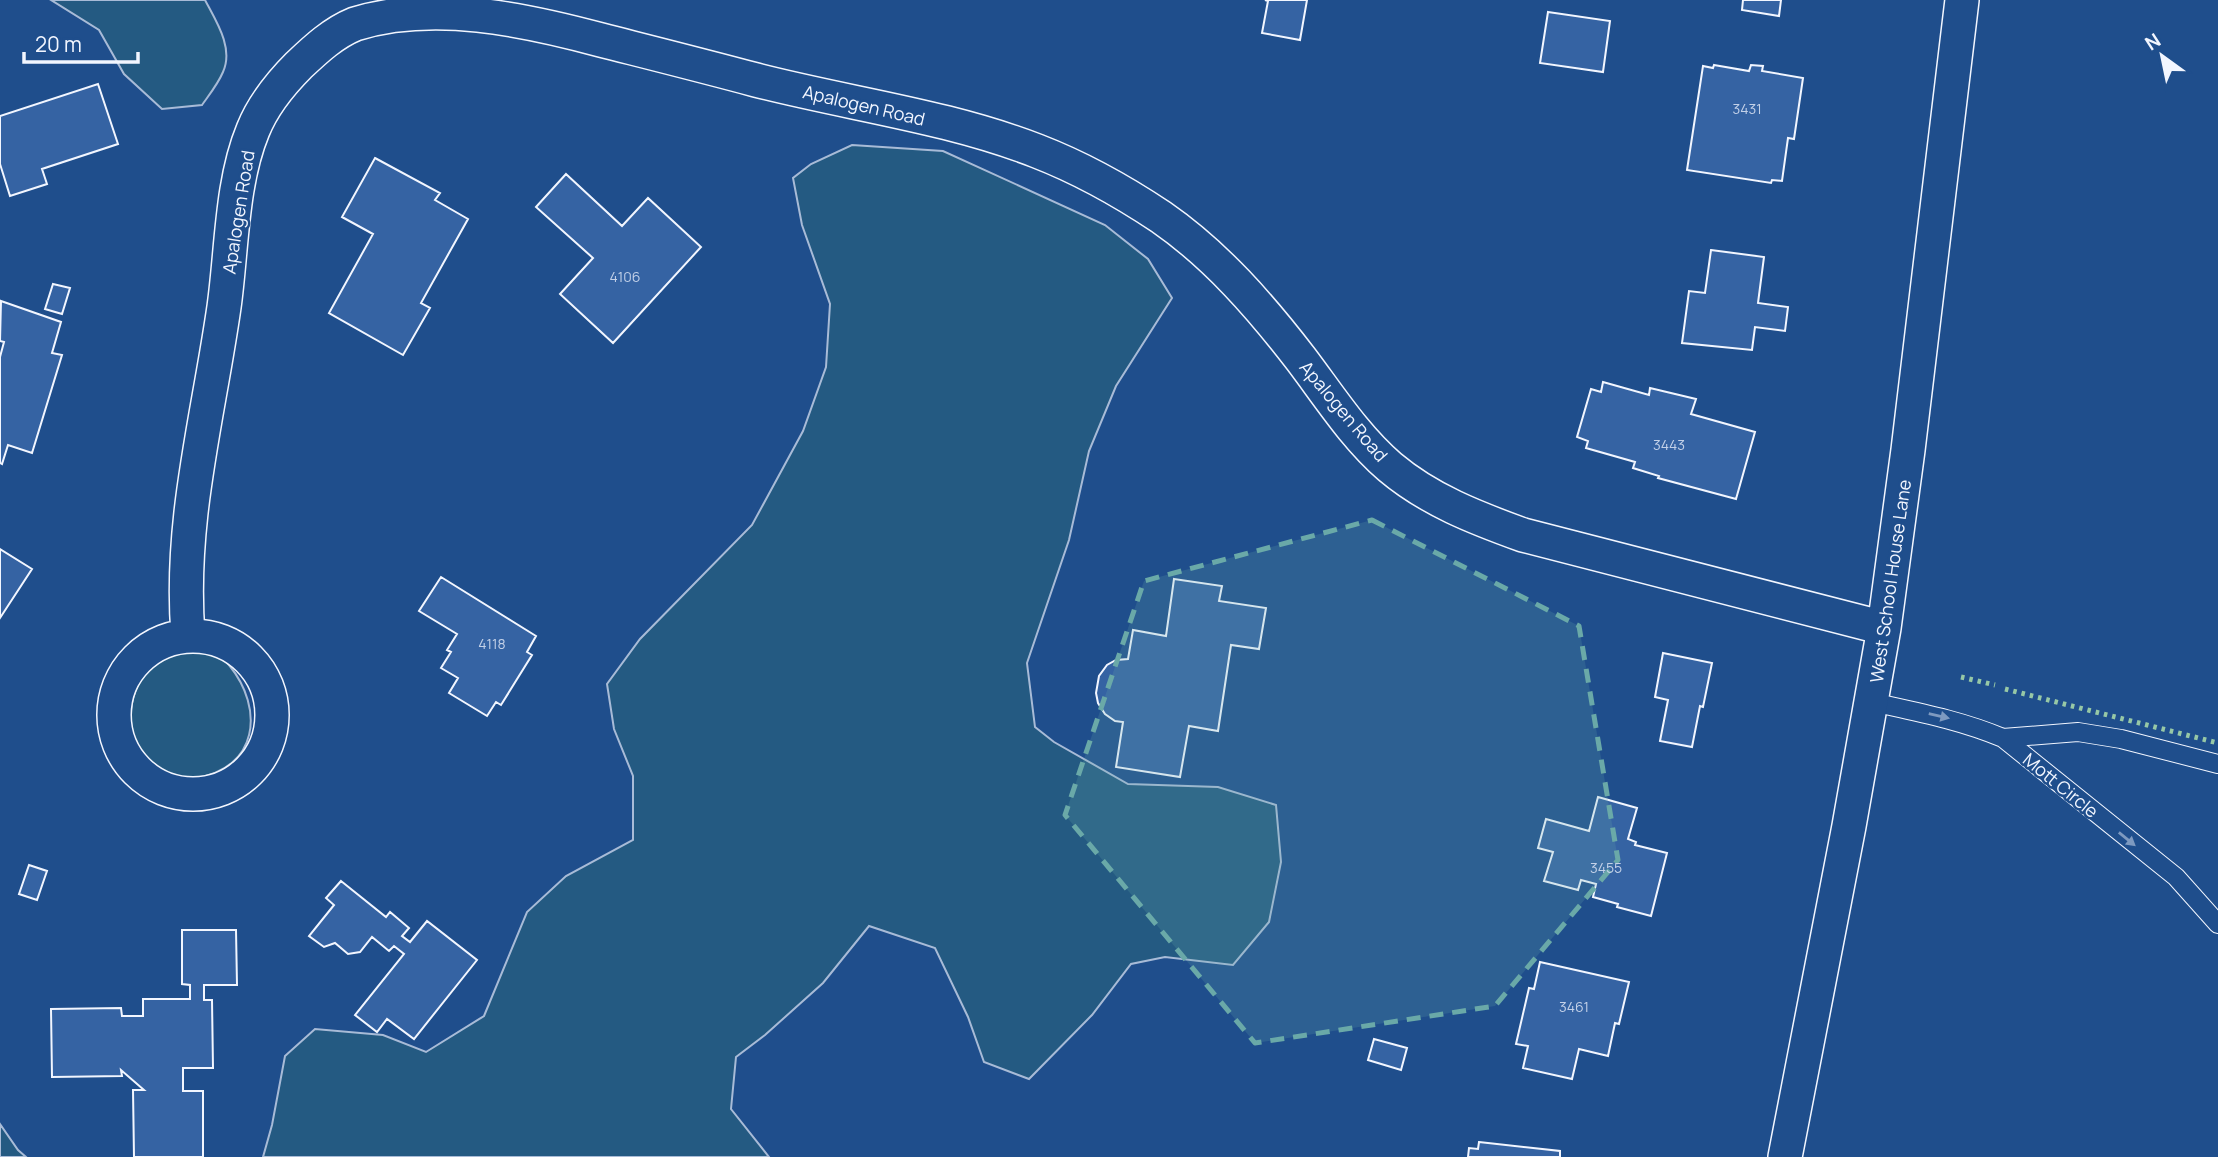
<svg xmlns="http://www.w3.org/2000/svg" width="2218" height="1157" font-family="Manrope,sans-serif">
<rect width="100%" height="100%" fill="#1f4e8c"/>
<path fill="#245a82" stroke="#a8bbd7" stroke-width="2" d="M 51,0 L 205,0 C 216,21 234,48 223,72 C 218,84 209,95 202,105 L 162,109 L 124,74 L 99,30 Z
M 852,145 L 943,151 L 1105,225 L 1148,259 L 1172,298 L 1116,386 L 1089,451 L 1069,540 L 1027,663 L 1035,727 L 1054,742 L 1128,784 L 1218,787 L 1276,805 L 1281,862 L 1269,922 L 1233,965 L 1165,957 L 1131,964 L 1092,1015 L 1029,1079 L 984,1062 L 968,1017 L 935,948 L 869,926 L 823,983 L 765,1035 L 736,1057 L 731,1109 L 769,1157 L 263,1157 L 272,1125 L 285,1056 L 315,1029 L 383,1035 L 426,1052 L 484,1016 L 527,912 L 566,876 L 633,840 L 633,776 L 614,729 L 607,684 L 640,639 L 752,525 L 803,431 L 826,367 L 830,304 L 802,225 L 793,178 L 811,164 Z
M 182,647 C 189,647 197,645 203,647 C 212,649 223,658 229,665 C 265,709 258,769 195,778 C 180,779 161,773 150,764 C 124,741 126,696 147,671 C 157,659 169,653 182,647 Z
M 0,1124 L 18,1150 L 26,1157 L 0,1157 Z"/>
<path fill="#3563a3" stroke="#f2f6ff" stroke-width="2" d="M 1265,0 L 1307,0 L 1300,40 L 1262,33 L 1268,1 Z
M 1743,0 L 1781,0 L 1779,16 L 1742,10 Z
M 1548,12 L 1610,21 L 1603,72 L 1540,63 Z
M 1714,65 L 1749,71 L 1751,65 L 1763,66 L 1762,71 L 1803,78 L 1794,139 L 1788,138 L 1782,181 L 1772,180 L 1771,183 L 1687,170 L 1703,66 L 1713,68 Z
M 98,84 L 118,144 L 42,169 L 47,184 L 10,196 L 0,164 L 0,116 Z
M 375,158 L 440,193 L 435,200 L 468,219 L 421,303 L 430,308 L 403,355 L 329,313 L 373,234 L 342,217 Z
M 566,174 L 622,226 L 648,198 L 701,247 L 613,343 L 560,294 L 593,258 L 536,207 Z
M 1711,250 L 1764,257 L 1758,303 L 1788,307 L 1785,331 L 1755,327 L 1752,350 L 1682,343 L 1689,291 L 1705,293 Z
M 53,284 L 70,288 L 62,314 L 45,309 Z
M 1,301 L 61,322 L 52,353 L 62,355 L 32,453 L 8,445 L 2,464 L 0,463 L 0,357 L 4,342 L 0,341 Z
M 1603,382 L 1649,395 L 1650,388 L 1696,399 L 1691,414 L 1755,432 L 1736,499 L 1658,478 L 1659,476 L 1633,468 L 1635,462 L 1586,448 L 1588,441 L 1577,437 L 1591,389 L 1601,392 Z
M 0,549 L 32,569 L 0,618 Z
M 441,577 L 536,636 L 527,652 L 532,655 L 501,705 L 496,702 L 487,716 L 449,693 L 458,678 L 441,668 L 451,652 L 447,650 L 457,634 L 419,611 Z
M 1174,579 L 1222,586 L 1219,601 L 1266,608 L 1259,649 L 1231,645 L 1218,731 L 1189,726 L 1180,777 L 1116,767 L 1123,722 L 1115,721 L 1105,714 L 1098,703 L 1096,693 L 1099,676 L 1107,665 L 1116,660 L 1128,659 L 1133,630 L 1166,636 Z
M 1663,653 L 1712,663 L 1703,707 L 1700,706 L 1692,747 L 1660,741 L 1668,700 L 1655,697 Z
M 1598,797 L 1637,808 L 1628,839 L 1636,842 L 1635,845 L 1667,853 L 1651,916 L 1617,907 L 1618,904 L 1593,897 L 1596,884 L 1581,880 L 1578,890 L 1544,881 L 1553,852 L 1538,848 L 1546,819 L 1589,831 Z
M 29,865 L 47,871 L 37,900 L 19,894 Z
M 341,881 L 386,917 L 390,912 L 409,928 L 402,936 L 410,942 L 427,921 L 477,960 L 414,1039 L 387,1019 L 377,1032 L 355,1015 L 404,954 L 394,946 L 389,951 L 372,937 L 360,952 L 348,954 L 335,943 L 324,947 L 309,936 L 334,905 L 326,898 Z
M 182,930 L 236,930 L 237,985 L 204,985 L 204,1000 L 212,1000 L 213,1068 L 183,1068 L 183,1091 L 203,1091 L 203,1157 L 134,1157 L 133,1090 L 144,1090 L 121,1070 L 122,1076 L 52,1077 L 51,1009 L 121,1008 L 122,1016 L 143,1016 L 143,999 L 190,999 L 190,985 L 182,984 Z
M 1540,962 L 1629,982 L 1619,1024 L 1615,1023 L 1608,1056 L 1579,1049 L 1572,1079 L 1523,1068 L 1528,1046 L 1516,1044 L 1529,988 L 1534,989 Z
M 1374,1039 L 1407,1048 L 1401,1070 L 1368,1060 Z
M 1479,1142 L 1560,1151 L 1560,1157 L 1468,1157 L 1469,1148 L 1478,1149 Z"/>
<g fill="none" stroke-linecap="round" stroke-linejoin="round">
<g stroke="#f2f6ff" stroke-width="20">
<path id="service" d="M 1872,702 C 1917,712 1960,720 2003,738 L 2176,877 L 2218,924
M 2003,738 L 2078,732 L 2121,739 L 2218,764"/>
</g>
<g stroke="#f2f6ff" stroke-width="36">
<path id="minor" d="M 188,635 C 179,521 208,419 224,307 C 232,250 231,183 253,130 C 263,105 280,84 299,65 C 316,49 333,33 355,24 C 433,0 523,19 601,40 C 652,53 704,66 756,80 C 849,104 947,116 1037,151 C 1081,168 1122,191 1161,217 C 1216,255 1261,307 1301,359 C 1329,396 1355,437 1390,467 C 1429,500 1476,518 1523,535 L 1884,628
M114 715a79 79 0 1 1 158 0a79 79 0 1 1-158 0Z
M 1785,1157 L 1849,826 L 1884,628 L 1908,450 L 1962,0"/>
</g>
<use href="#service" stroke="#1f4e8c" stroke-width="18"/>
<use href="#minor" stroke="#1f4e8c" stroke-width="33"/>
<path stroke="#97c8a6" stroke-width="5" stroke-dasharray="3.5 5" stroke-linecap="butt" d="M 1961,677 L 1995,685
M 2005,689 L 2218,743"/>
</g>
<defs><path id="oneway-solid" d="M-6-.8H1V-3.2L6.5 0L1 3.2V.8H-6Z" transform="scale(1.75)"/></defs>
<g fill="#7e9ac0">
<use href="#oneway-solid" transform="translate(1939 716) rotate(13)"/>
<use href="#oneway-solid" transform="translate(2127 839) rotate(39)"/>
</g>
<path fill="#6aa9a8" fill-opacity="0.2" stroke="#6aa9a8" stroke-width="5" stroke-dasharray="14 9" stroke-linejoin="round" d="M 1372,520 L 1579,626 L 1618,860 L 1495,1006 L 1255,1043 L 1065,815 L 1144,581 Z"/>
<g text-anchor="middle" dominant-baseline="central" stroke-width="5" stroke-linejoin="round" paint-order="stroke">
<g font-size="14" fill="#c3d1e8">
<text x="1747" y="108">3431</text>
<text x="625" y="276">4106</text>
<text x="1669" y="444">3443</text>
<text x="492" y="643">4118</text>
<text x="1606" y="867">3455</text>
<text x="1574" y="1006">3461</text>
</g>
<g font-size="18" fill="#f2f6ff" stroke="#1f4e8c">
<text transform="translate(864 105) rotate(13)">Apalogen Road</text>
<text transform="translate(238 212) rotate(-81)">Apalogen Road</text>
<text transform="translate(1344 411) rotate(50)">Apalogen Road</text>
<text transform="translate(1890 581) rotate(-82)">West School House Lane</text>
<text transform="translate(2061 785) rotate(39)">Mott Circle</text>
</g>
</g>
<g transform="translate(2162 56) rotate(327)" stroke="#1f4e8c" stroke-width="5" paint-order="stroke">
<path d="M0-5L12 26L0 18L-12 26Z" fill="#f2f6ff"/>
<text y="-10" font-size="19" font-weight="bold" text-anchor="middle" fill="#f2f6ff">N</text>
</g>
<path d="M24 52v10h114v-10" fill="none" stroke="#f2f6ff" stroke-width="3.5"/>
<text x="35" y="52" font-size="21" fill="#f2f6ff" stroke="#1f4e8c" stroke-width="5" paint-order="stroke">20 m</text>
</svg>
